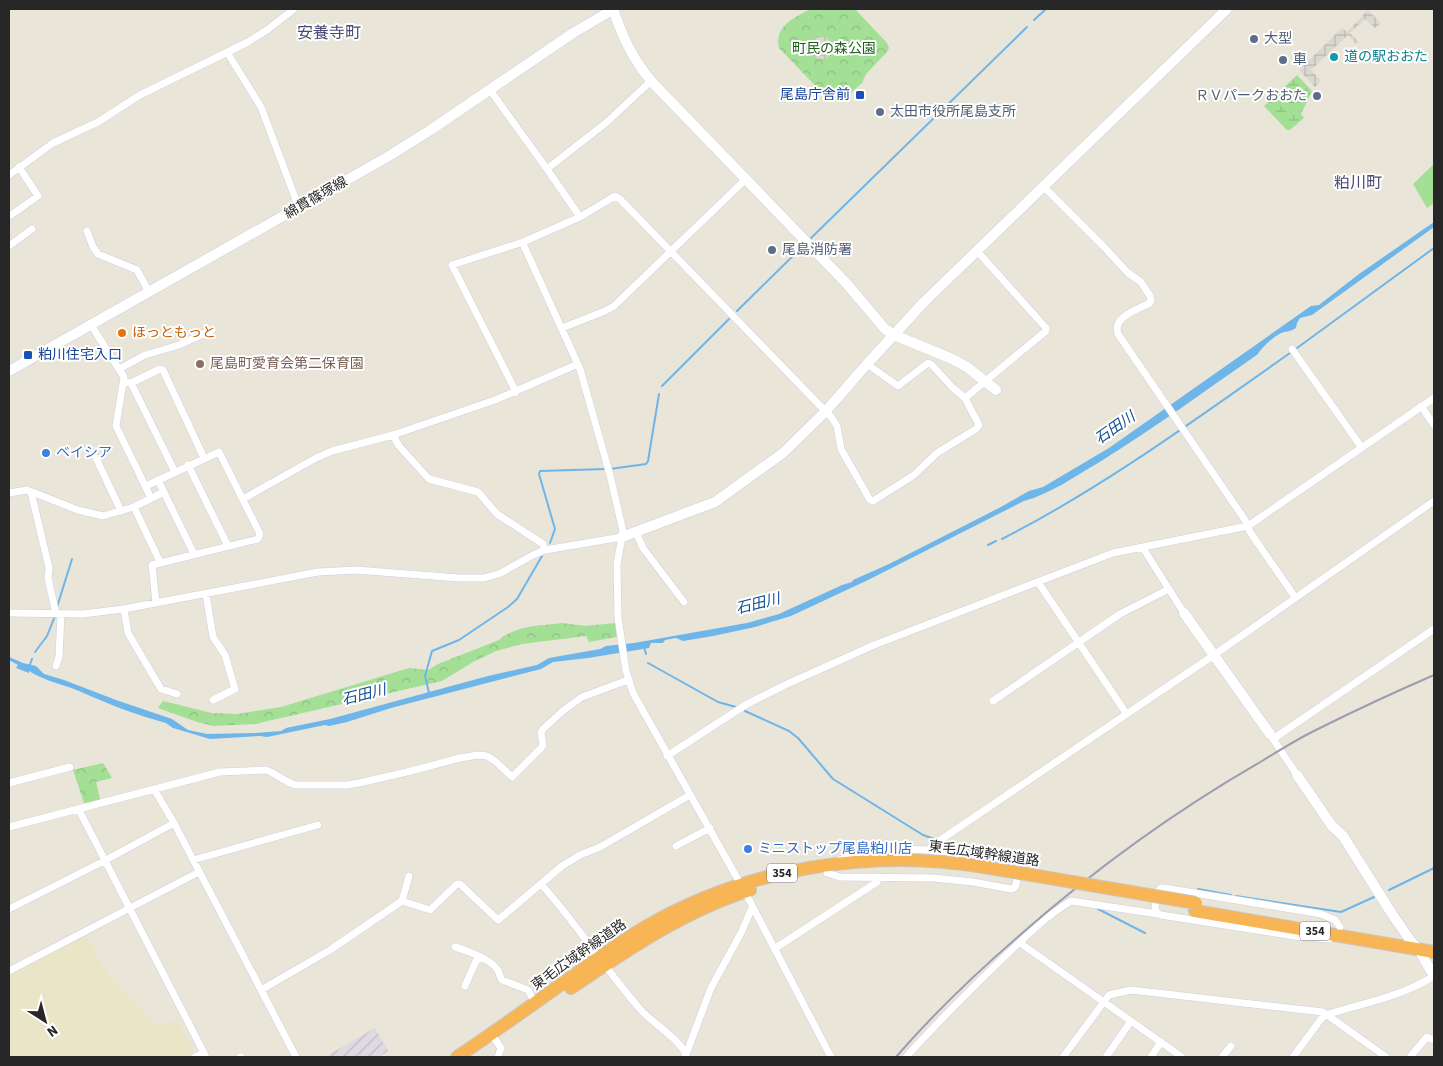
<svg xmlns="http://www.w3.org/2000/svg" width="1443" height="1066" font-family="'Source Sans 3','Noto Sans JP',sans-serif">
<defs>
<pattern id="industrial-furrows" width="10" height="10" patternUnits="userSpaceOnUse" patternTransform="scale(1.25)"><rect width="10" height="10" fill="#dddae2"/><path d="M-1 1l2-2M0 10L10 0M9 11l2-2" fill="none" stroke="#bebbc2"/></pattern>
<pattern id="wetland-marsh" width="20" height="14" patternUnits="userSpaceOnUse" patternTransform="scale(1.25)"><rect width="20" height="14" fill="#a4df96"/><path d="M1 5h8M5 5V1M11 12h8M15 12V8" fill="none" stroke="#8dbf81"/></pattern>
<pattern id="park-crowns" width="20" height="18" patternUnits="userSpaceOnUse" patternTransform="scale(1.25)"><rect width="20" height="18" fill="#a4df96"/><path d="M2 6a3 3 0 1 1 6 0M12 15a3 3 0 1 1 6 0" fill="none" stroke="#8dbf81"/></pattern>
<pattern id="plaza-grid" width="8" height="8" patternUnits="userSpaceOnUse" patternTransform="scale(1.25)"><rect width="8" height="8" fill="#dad7cf"/><path d="M0 4h8M4 0v8" fill="none" stroke="#bbb9b2"/></pattern>
</defs>
<rect width="100%" height="100%" fill="#e9e5d9"/>
<path fill="url(#industrial-furrows)" d="M 375,1028 L 388,1051 L 379,1057 L 325,1057 Z"/>
<path fill="#ebe5c8" d="M 85,931 L 105,970 L 158,1027 L 177,1020 L 194,1051 L 180,1057 L 9,1057 L 9,973 Z"/>
<path fill="#a4df96" d="M 1434,164 L 1434,203 L 1427,208 L 1413,184 Z"/>
<path fill="url(#wetland-marsh)" d="M 1297,75 L 1312,91 L 1301,114 L 1304,118 L 1290,130 L 1287,130 L 1264,106 Z"/>
<path fill="url(#park-crowns)" d="M 810,9 L 855,9 L 887,43 L 889,48 L 887,52 L 866,74 L 862,83 L 844,99 L 832,101 L 827,98 L 779,48 C 774,26 794,18 810,9 Z
M 562,623 L 586,626 L 615,623 L 617,637 L 589,642 L 586,636 L 522,644 L 496,651 L 473,662 L 442,681 L 255,724 L 214,726 L 197,722 L 158,708 L 163,701 L 212,713 L 237,714 L 281,707 L 409,668 L 428,670 L 438,664 L 499,640 C 516,625 541,626 562,623 Z
M 103,763 L 112,778 L 96,782 L 101,802 L 85,806 L 73,770 Z"/>
<path fill="url(#plaza-grid)" d="M 1368,10 L 1381,23 L 1375,28 L 1365,19 L 1350,33 L 1359,42 L 1356,44 L 1348,35 L 1311,70 L 1321,81 L 1315,87 L 1299,70 L 1342,28 L 1347,32 Z
M810 48a11 11 0 1 1 22 0a11 11 0 1 1-22 0Z"/>
<path fill="#6eb5e9" d="M 1434,222 L 1434,227 L 1312,315 L 1300,318 L 1297,323 L 1296,328 C 1291,331 1290,331 1284,332 C 1276,334 1262,347 1258,354 C 1205,391 1153,429 1098,463 C 1074,477 1050,494 1024,501 L 868,580 L 791,616 L 755,627 L 713,636 L 683,641 L 676,638 L 665,640 L 663,643 L 651,643 L 649,648 L 588,658 L 553,662 L 541,669 L 391,708 L 347,722 L 329,726 L 325,725 L 267,737 L 260,736 L 210,739 L 173,728 L 166,723 C 136,715 108,704 79,691 C 62,684 45,681 29,671 L 29,673 L 16,668 L 18,665 L 9,660 L 9,657 L 23,663 L 36,666 L 44,674 L 64,680 L 116,700 L 172,719 L 188,730 L 207,734 L 255,733 L 281,731 L 286,728 L 330,719 L 488,676 L 537,665 L 549,658 L 600,649 L 606,646 L 634,643 L 747,623 L 779,614 L 842,585 L 852,582 L 853,580 L 889,564 L 999,508 L 1029,491 L 1043,487 L 1109,448 L 1311,306 L 1319,305 L 1359,274 Z"/>
<g fill="none" stroke-linecap="round" stroke-linejoin="round">
<path stroke="#6eb5e9" stroke-width="2" d="M 1034,20 L 1046,9
M 809,240 L 1027,27
M 737,311 L 804,245
M 1297,348 L 1434,248
M 662,386 L 729,319
M 610,469 L 646,464 L 648,461 L 659,394
M 1002,539 C 1104,487 1196,419 1290,353
M 550,543 L 555,529 L 539,474 L 540,471 L 605,469
M 988,545 L 996,541
M 57,607 L 72,559
M 644,647 L 646,654
M 35,652 L 47,636 L 55,616
M 648,663 L 718,702 L 736,707
M 29,667 L 32,659
M 429,693 L 425,676 L 432,651 L 459,640 L 508,607 L 517,599 L 542,556
M 745,711 L 789,731 L 798,738 L 833,779 L 923,835 L 934,839
M 945,843 L 962,849 L 1037,861
M 1198,889 L 1231,895
M 1389,890 L 1434,868
M 1236,896 L 1341,912 L 1374,897
M 1098,909 L 1145,933"/>
<g stroke="#cecfe0" stroke-width="8">
<path id="street" d="M 227,52 L 261,107 L 299,208
M 490,90 L 547,169 L 580,217
M 547,169 L 607,122 L 651,81
M 9,175 L 53,143 L 98,122 L 140,95 L 248,42 L 267,30 L 294,9
M 1044,187 L 1105,248 L 1128,273 L 1141,282 L 1150,296 L 1151,301 L 1150,303 C 1138,309 1112,317 1118,334 L 1245,520 L 1250,532 L 1295,597
M 9,214 L 11,215 L 38,196 L 19,167
M 87,231 L 93,247 L 98,254 L 137,270 L 149,292
M 9,246 L 32,229
M 91,325 L 124,377 L 116,426 L 151,498
M 562,328 L 605,311 L 614,306 L 746,179
M 1292,349 L 1362,448
M 119,369 L 145,355 L 179,345 L 212,330
M 124,382 L 131,383 L 160,369 L 163,370 L 204,458
M 131,383 L 175,472
M 516,392 L 452,265 L 523,242
M 965,398 L 1046,331 L 1046,328 L 977,251
M 1421,406 L 1434,425
M 393,435 L 399,446 L 429,479 L 478,492 L 497,514 L 543,544 L 545,550
M 96,458 L 121,511
M 188,465 L 228,546
M 158,480 L 194,554
M 146,486 L 219,452 L 260,534 L 258,539 L 152,565 L 156,603
M 31,492 L 49,568 L 48,578 L 56,614
M 9,493 L 27,490 L 78,510 L 103,516 L 134,507 L 164,492
M 243,499 L 316,458 L 332,451 L 393,435 L 495,400 L 578,364
M 134,507 L 160,562
M 636,532 L 643,548 L 684,602
M 1143,548 L 1184,613
M 1038,582 L 1126,713
M 206,594 L 213,637 L 225,655 L 234,686 L 235,689 L 213,700
M 124,609 L 128,633 L 161,689 L 177,694
M 9,613 L 82,614 L 124,609 L 318,572 L 356,570 L 459,578 L 484,578 L 501,573 L 533,555 L 545,550 L 622,537
M 56,666 L 59,657 L 61,614
M 993,701 L 1120,614 L 1169,589
M 1271,736 L 1297,775
M 1273,739 L 1434,629
M 667,756 L 747,704 L 785,685 L 874,645 L 1113,553 L 1248,526 L 1434,398
M 9,783 L 70,767
M 154,789 L 174,823 L 296,1057
M 79,810 L 206,1057
M 9,827 L 220,772 L 266,770 C 277,774 285,782 296,785 L 347,785 L 359,783 L 407,772 L 460,758 L 478,755 L 487,756 L 495,761 L 512,777 L 541,748 L 543,745 L 541,733 L 543,729 L 564,710 L 582,697 L 628,680
M 676,846 L 710,828
M 929,850 L 933,845 L 1214,655 L 1434,501
M 193,860 L 318,825
M 827,873 L 840,877 L 933,878 L 973,882 L 1011,889 L 1014,888 L 1016,885 L 1019,864 L 1017,861 C 970,854 882,839 840,860
M 541,884 C 577,924 605,969 640,1009 C 652,1023 679,1038 686,1055
M 402,901 L 430,910 L 457,884 L 460,884 L 498,920 L 562,866 L 580,855 L 600,847 L 690,795
M 9,909 L 104,861 L 174,823
M 1329,939 L 1294,936 L 1161,915 L 1156,912 L 1155,907 L 1159,890 L 1161,888 L 1164,888 L 1321,914 L 1335,920 L 1340,927
M 1020,943 L 1182,1057
M 455,947 C 466,950 490,959 497,969 C 499,972 500,977 502,980 L 528,990 L 535,1003
M 774,947 L 777,947 L 877,882 L 879,877
M 9,971 L 199,872
M 465,986 L 476,961 L 481,957
M 261,990 L 330,950 L 402,901 L 409,876
M 495,1039 L 501,1048 L 498,1057
M 195,1057 L 204,1053
M 240,1057 L 241,1057
M 685,1057 L 711,988 L 741,933 L 751,910 L 753,908
M 831,1057 L 745,892 L 633,693 L 626,671 L 618,618 L 617,564 L 623,531 L 610,475 L 580,369 L 524,246 L 523,242 L 580,217 L 615,196 L 620,199 L 832,418 L 837,426 L 841,449 L 870,500 L 873,501 L 914,475 L 937,453 L 976,429 L 979,425 L 965,398 L 953,388 L 931,364 L 928,363 L 898,386 L 867,364
M 906,1057 C 937,1023 970,990 1003,958 C 1024,938 1046,916 1071,901 L 1158,914
M 1063,1057 L 1109,995 L 1131,990 L 1323,1012 L 1386,1057
M 1106,1057 L 1131,1021
M 1151,1057 L 1161,1042
M 1222,1057 L 1231,1046
M 1293,1057 L 1321,1019 L 1326,1015 C 1363,1003 1401,997 1434,976
M 1410,1057 L 1426,1038 L 1427,1037 L 1434,1040"/>
</g>
<g stroke="#cecfe0" stroke-width="11">
<path id="secondary" d="M 613,9 C 623,38 631,56 651,81 L 846,283 L 885,329 L 894,335 L 950,358 L 967,367 L 996,390
M 9,371 L 389,156 L 432,129 L 573,33 L 614,9
M 622,537 L 715,502 L 783,453 L 826,411 L 867,364 L 924,302 L 1227,9
M 1184,613 L 1270,734
M 1297,775 L 1332,826 L 1343,836 L 1392,914 L 1410,940 L 1419,950 L 1434,976"/>
</g>
<g stroke="#c7c7c7" stroke-width="14">
<path id="highway" d="M 1195,911 L 1434,952
M 571,988 C 627,950 684,911 750,890
M 457,1057 C 493,1033 528,1008 563,983 C 590,964 618,943 647,926 C 748,868 870,848 984,867"/>
</g>
<use href="#street" stroke="#fff" stroke-width="7"/>
<use href="#secondary" stroke="#fff" stroke-width="10"/>
<use href="#highway" stroke="#f8b555" stroke-width="12"/>
<path stroke="#9c9cb1" stroke-width="2" d="M 896,1057 C 934,1013 976,973 1020,935 C 1095,869 1175,811 1262,761 C 1280,750 1299,738 1318,729 C 1356,710 1395,692 1434,675"/>
<g stroke="#c7c7c7" stroke-width="14" stroke-linecap="butt">
<path id="highway-bridge" d="M 984,867 L 1196,903"/>
</g>
<use href="#highway-bridge" stroke="#f8b555" stroke-width="12"/>
</g>
<g fill="#5c6f8a" stroke="#fff" stroke-width="2">
<circle cx="1254" cy="39" r="5"/>
<circle cx="1283" cy="60" r="5"/>
<circle cx="1317" cy="96" r="5"/>
<circle cx="880" cy="112" r="5"/>
<circle cx="772" cy="250" r="5"/>
</g>
<circle fill="#0f9aa8" stroke="#fff" stroke-width="2" cx="1334" cy="57" r="5"/>
<g fill="#1a4fb4" stroke="#fff" stroke-width="2">
<rect x="855" y="90" width="10" height="10" rx="2.5"/>
<rect x="23" y="350" width="10" height="10" rx="2.5"/>
</g>
<circle fill="#e8710a" stroke="#fff" stroke-width="2" cx="122" cy="333" r="5"/>
<circle fill="#8d6e63" stroke="#fff" stroke-width="2" cx="200" cy="364" r="5"/>
<g fill="#3f7fe0" stroke="#fff" stroke-width="2">
<circle cx="46" cy="453" r="5"/>
<circle cx="748" cy="849" r="5"/>
</g>
<g text-anchor="middle" dominant-baseline="central" stroke-width="4" stroke-linejoin="round" paint-order="stroke">
<g fill="#fff" stroke="#686868" stroke-width="1">
<rect x="767" y="863.5" width="30" height="19" rx="4"/>
<rect x="1300" y="921.5" width="30" height="19" rx="4"/>
</g>
<g font-size="12" font-weight="bold" fill="#272727">
<text x="782" y="873">354</text>
<text x="1315" y="931">354</text>
</g>
<g font-size="14" fill="#4e5e75" stroke="#fff" text-anchor="start">
<text x="1264" y="39">大型</text>
<text x="1293" y="60">車</text>
<text x="1307" y="96" text-anchor="end">ＲＶパークおおた</text>
<text x="890" y="112">太田市役所尾島支所</text>
<text x="782" y="250">尾島消防署</text>
</g>
<g font-size="14" fill="#1f601b" stroke="#fff">
<text x="834" y="49">町民の森公園</text>
</g>
<g font-size="14" fill="#0d838f" stroke="#fff" text-anchor="start">
<text x="1344" y="57">道の駅おおた</text>
</g>
<g font-size="14" fill="#164399" stroke="#fff" text-anchor="end">
<text x="850" y="95">尾島庁舎前</text>
<text x="38" y="355" text-anchor="start">粕川住宅入口</text>
</g>
<g font-size="14" fill="#272727" stroke="#fff">
<text transform="translate(316 198) rotate(-30)">綿貫篠塚線</text>
<text transform="translate(984 854) rotate(8)">東毛広域幹線道路</text>
<text transform="translate(579 955) rotate(-35)">東毛広域幹線道路</text>
</g>
<g font-size="14" fill="#c56008" stroke="#fff" text-anchor="start">
<text x="132" y="333">ほっともっと</text>
</g>
<g font-size="14" fill="#785e54" stroke="#fff" text-anchor="start">
<text x="210" y="364">尾島町愛育会第二保育園</text>
</g>
<g font-size="14" fill="#366cbe" stroke="#fff" text-anchor="start">
<text x="56" y="453">ベイシア</text>
<text x="758" y="849">ミニストップ尾島粕川店</text>
</g>
<g font-size="15" font-style="italic" fill="#125191" stroke="#fff">
<text transform="translate(1115 428) rotate(-35)">石田川</text>
<text transform="translate(758 604) rotate(-14)">石田川</text>
<text transform="translate(364 695) rotate(-14)">石田川</text>
</g>
<g font-size="16" fill="#4a4b75" stroke="#fff">
<text x="329" y="33">安養寺町</text>
<text x="1358" y="183">粕川町</text>
</g>
</g>
<rect width="1443" height="1066" fill="none" stroke="#272727" stroke-width="20"/>
<g transform="translate(45 1021) rotate(144)" stroke="#ffffff" stroke-width="4" paint-order="stroke">
<path d="M0-4L9 19L0 12L-9 19Z" fill="#272727"/>
<text y="-8" font-size="14" font-weight="bold" text-anchor="middle" fill="#272727">N</text>
</g>
</svg>
